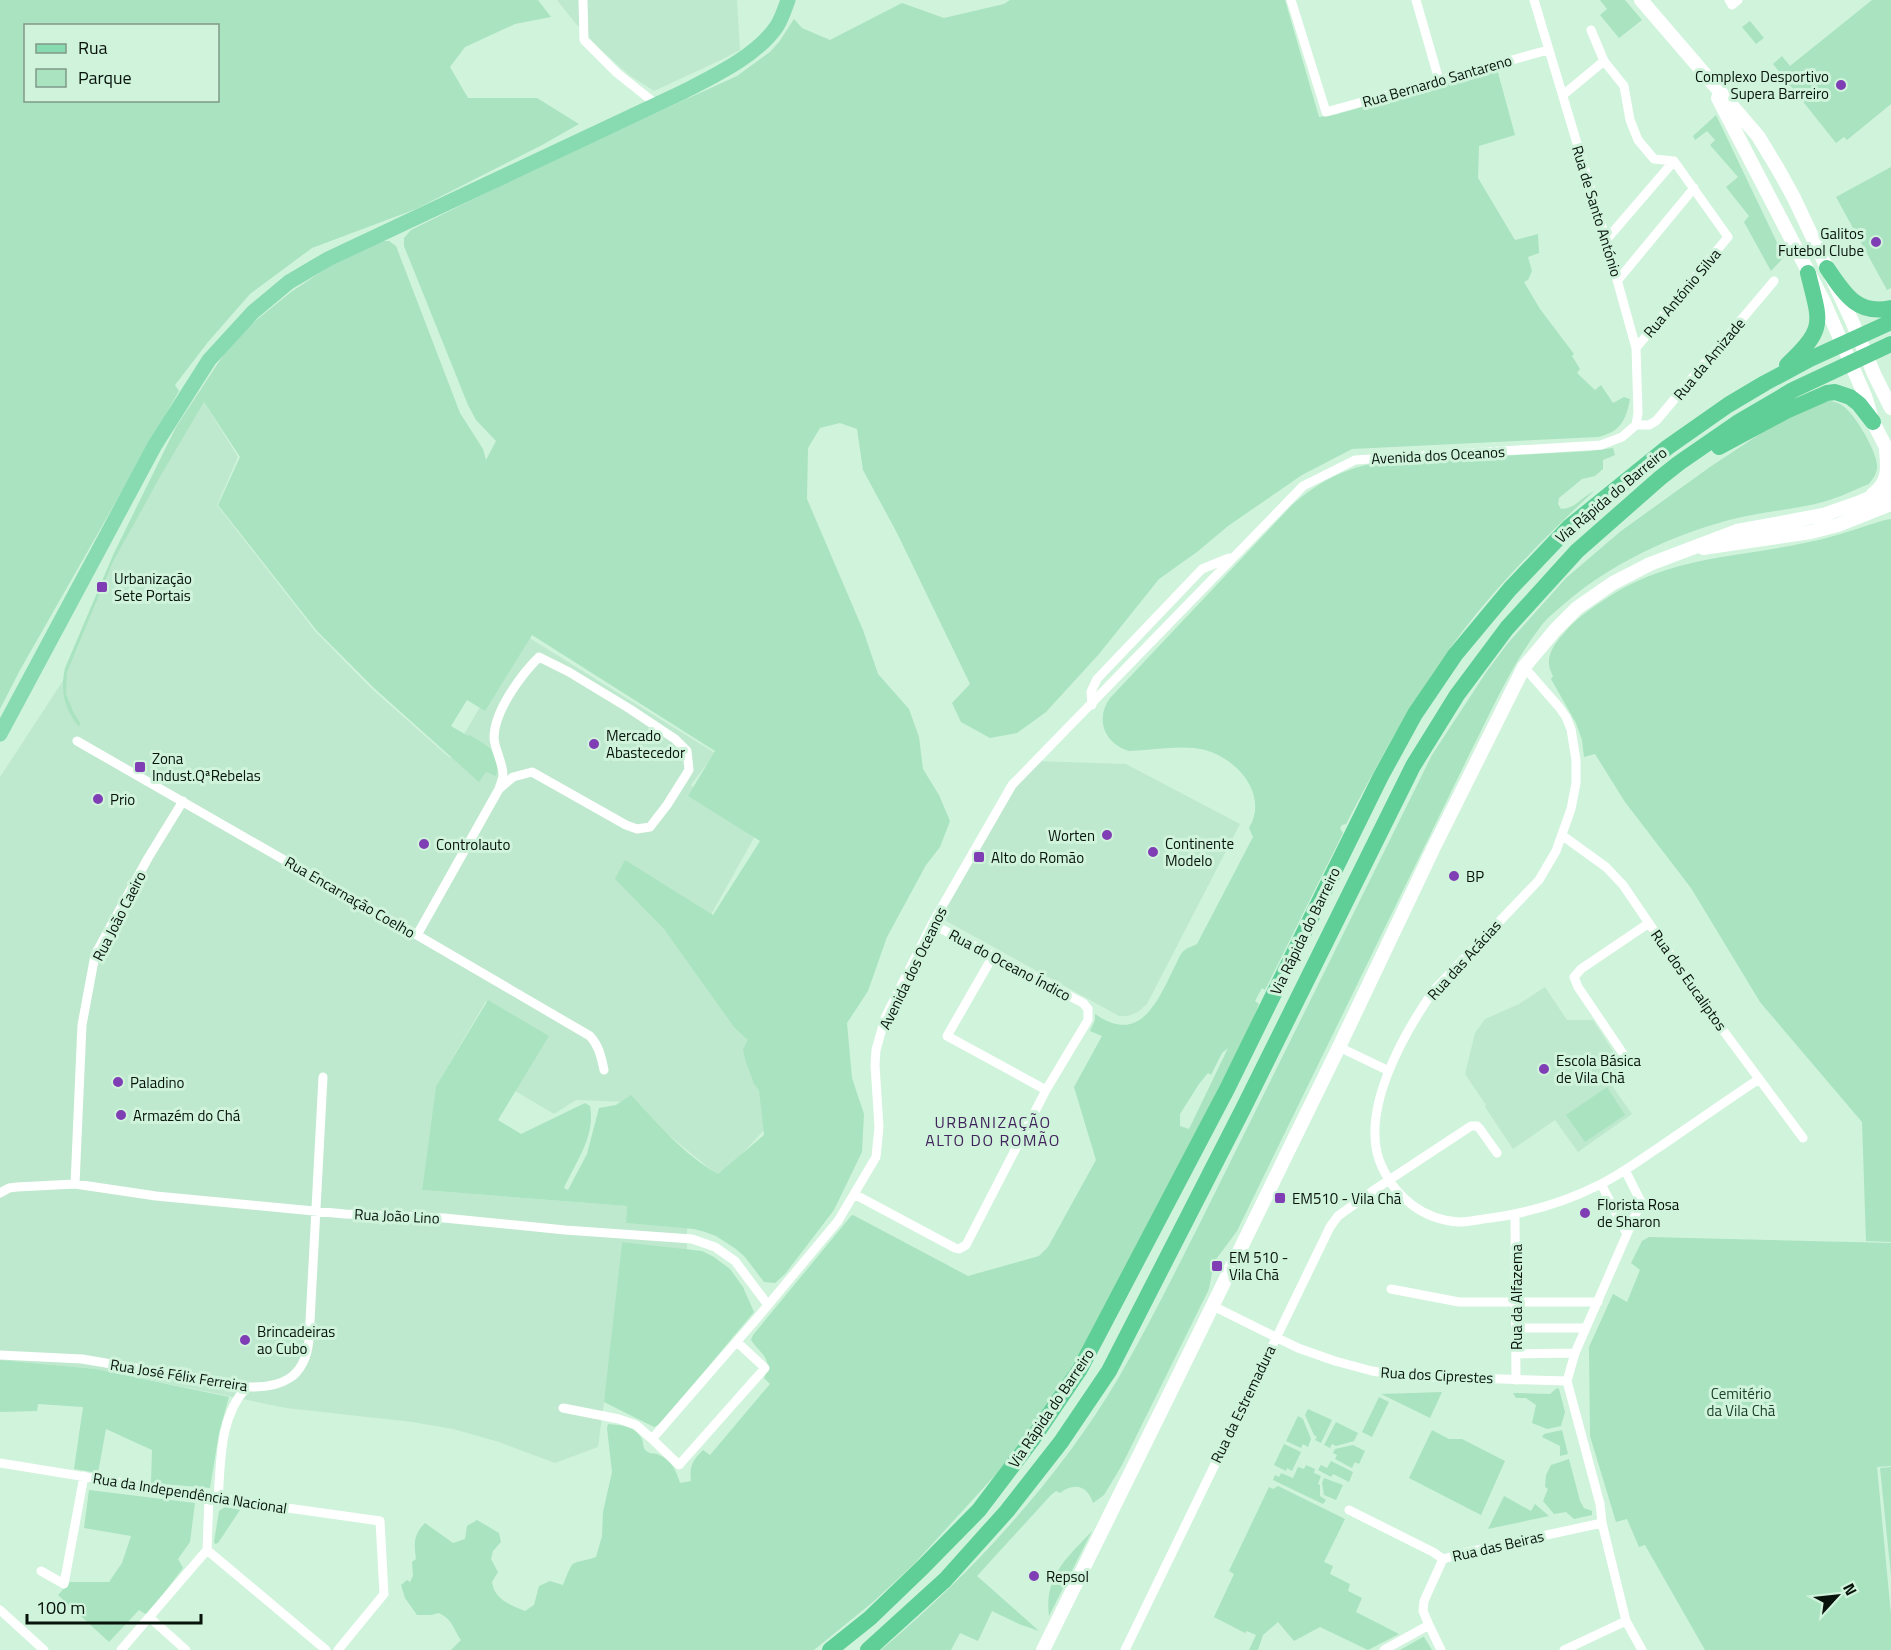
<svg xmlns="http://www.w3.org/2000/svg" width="1891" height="1650" font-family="'Titillium Web',sans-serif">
<rect width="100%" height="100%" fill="#d0f3dc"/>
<path fill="#bfe9ce" d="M 557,0 L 737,0 L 740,50 L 721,60 L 654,91 L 629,75 L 601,50 L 576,24 Z
M 204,402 L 238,457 L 217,505 L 315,631 L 372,689 L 450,758 L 523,634 L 715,753 L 691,785 L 755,836 L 688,956 L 750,1042 L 768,1126 L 720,1177 L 628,1102 L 576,1100 L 554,1114 L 515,1091 L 548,1036 L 486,1001 L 436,1086 L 422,1190 L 627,1206 L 626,1223 L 687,1228 L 687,1250 L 622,1242 L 607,1380 L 598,1447 L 555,1463 L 499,1442 L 453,1429 L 412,1422 L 286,1408 L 96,1369 L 0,1360 L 0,777 L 66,676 L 113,562 L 161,474 Z
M 1035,761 L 1126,764 L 1240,824 L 1147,1004 L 1138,1012 L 1128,1016 L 1119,1016 L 937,916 L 1012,785 Z
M 1545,987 L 1567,1020 L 1593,1020 L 1622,1065 L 1613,1087 L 1632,1114 L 1578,1152 L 1555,1120 L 1513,1149 L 1485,1107 L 1486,1105 L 1465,1074 L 1475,1033 L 1485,1019 L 1519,1004 Z"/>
<path fill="#a9e3bf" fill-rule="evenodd" d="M 0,0 L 538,0 L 551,17 L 515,24 L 465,47 L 450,67 L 468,98 L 537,98 L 579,124 L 542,145 L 416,209 L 312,248 L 250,294 L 208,342 L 175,385 L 179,391 L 20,670 L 0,709 ZM 26,26 L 218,26 L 218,100 L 26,100 Z
M 1010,0 L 1285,0 L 1319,117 L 1334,115 L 1497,69 L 1515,135 L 1479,146 L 1478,178 L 1515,240 L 1538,234 L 1539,253 L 1528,257 L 1532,271 L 1528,280 L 1524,282 L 1540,309 L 1574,354 L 1572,356 L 1580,369 L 1577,373 L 1595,390 L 1601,385 L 1613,403 L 1624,397 L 1630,399 C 1626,421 1620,432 1598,437 L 1352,449 L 1302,475 L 1228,526 L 1197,552 L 1159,579 L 1099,654 L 1046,712 L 1017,733 L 990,738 L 961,722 L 952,703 L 970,684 L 897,533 L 863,470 L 857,429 L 840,423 L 820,428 L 808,448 L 807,499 L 863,630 L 878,674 L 909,709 L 919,737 L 923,769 L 939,795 L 950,821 L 940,847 L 926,865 L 887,937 L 868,991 L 847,1023 L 852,1078 L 864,1114 L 862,1152 L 834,1210 L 785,1274 L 775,1283 L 764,1282 L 745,1257 L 736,1249 L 716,1236 L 705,1232 L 694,1229 L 626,1223 L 627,1206 L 422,1190 L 436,1086 L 488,1000 L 549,1036 L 498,1120 L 521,1134 L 585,1103 L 590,1106 C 596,1136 575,1163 564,1188 L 568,1190 L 587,1154 L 599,1108 L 616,1105 L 631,1095 C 658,1124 683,1154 718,1174 L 764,1135 L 759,1090 L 754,1084 L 745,1059 L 743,1049 L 748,1040 L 734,1027 L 664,929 L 615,879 L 625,860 L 713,915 L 760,841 L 688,796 L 715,751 L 532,635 L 485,711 L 467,700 L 451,726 L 468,736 L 469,735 C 487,745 502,752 496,776 L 486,772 L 479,782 L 374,688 L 317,631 L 218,505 L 240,457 L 204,402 L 161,475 L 113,562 L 67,673 L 66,694 L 73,711 L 80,723 L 79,727 C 64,709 60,690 65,668 L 114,553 L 176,427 L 224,354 L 248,327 L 291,292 L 330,266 L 382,241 L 389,241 L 396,246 L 460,413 L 483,449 L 486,460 L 496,441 L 476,420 L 468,405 L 404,246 L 404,238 L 411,230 L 542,165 L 737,76 L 770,52 L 779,42 L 794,19 L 802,28 L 830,40 L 902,3 L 944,18 L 1004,4 Z
M 1600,0 L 1625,0 L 1642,20 L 1619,38 L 1600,15 L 1607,9 Z
M 1872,0 L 1891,0 L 1891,104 L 1847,140 L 1844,137 L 1836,143 L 1773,64 L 1782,56 L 1790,66 Z
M 1750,21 L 1764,38 L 1756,44 L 1742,27 Z
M 1716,115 L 1784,257 L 1771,271 L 1744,222 L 1749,216 L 1726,187 L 1738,177 L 1710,145 L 1715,140 L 1707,131 L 1695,140 L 1693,136 Z
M 1891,167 L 1891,288 L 1887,290 L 1836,197 Z
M 1830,401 C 1835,402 1839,403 1843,406 C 1855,414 1878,453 1877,467 C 1877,473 1873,479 1869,484 C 1854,490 1838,498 1823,502 C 1792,510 1760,512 1729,520 C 1670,536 1610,564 1564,604 C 1556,611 1547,618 1541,626 C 1511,665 1492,710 1470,753 L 1237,1231 L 1214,1262 L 1209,1289 L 1122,1465 L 1104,1495 L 1093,1503 C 1088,1486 1074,1482 1060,1493 L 1056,1491 L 1051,1495 L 977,1576 L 1039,1631 L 1019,1624 L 992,1611 L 978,1641 L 960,1633 L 951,1650 L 881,1650 C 971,1574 1059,1479 1119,1377 C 1148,1327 1173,1276 1199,1225 L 1432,755 L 1487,671 L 1508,643 L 1566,578 L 1621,531 L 1710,467 L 1775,424 L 1811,405 Z
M 1613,448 L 1615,455 L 1603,460 L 1603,469 L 1595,476 L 1582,479 L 1559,498 L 1558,504 L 1561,509 C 1575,509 1582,497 1594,491 C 1547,535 1501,581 1462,632 C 1417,692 1380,758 1346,824 L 1342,825 L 1340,828 L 1343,833 L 1265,990 L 1262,988 L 1255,1001 L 1259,1004 L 1252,1022 L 1098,1325 L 1035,1424 L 997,1473 L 915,1563 L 873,1602 L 814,1650 L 451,1650 L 461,1640 C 452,1627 454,1621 439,1613 L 431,1615 L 417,1615 L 405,1598 L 401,1585 L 407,1580 L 410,1582 L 413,1576 L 412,1562 L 416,1559 C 414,1544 413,1535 425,1523 L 453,1543 L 465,1539 L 467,1526 L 477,1520 L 499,1533 L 501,1542 L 493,1551 L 491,1559 L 498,1572 L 492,1582 C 494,1599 510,1605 525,1611 L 534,1605 L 539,1586 L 550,1581 L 563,1585 C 575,1555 570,1566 596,1557 L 602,1536 L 603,1512 L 612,1472 L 607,1428 L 608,1424 C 621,1425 635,1426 642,1439 C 644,1444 642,1449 648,1452 C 650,1454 654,1453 657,1454 C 671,1459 676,1470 680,1483 L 691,1481 C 689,1466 693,1460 703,1450 L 710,1455 L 770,1384 L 764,1378 C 774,1358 760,1354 751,1340 L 753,1335 L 851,1216 L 853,1215 L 968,1276 L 1039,1256 L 1048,1247 L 1096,1160 L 1074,1087 L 1102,1036 L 1090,1031 L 1095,1020 L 1095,1014 C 1141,1046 1158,1000 1175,966 C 1178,961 1180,953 1185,950 C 1188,947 1194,946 1197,944 L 1253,837 L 1249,828 C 1271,792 1231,751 1194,748 C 1173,746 1150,750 1129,751 C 1104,743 1095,719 1110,698 L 1292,505 C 1317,483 1341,470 1374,463 L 1591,451 ZM 1228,1048 L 1189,1129 L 1180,1126 L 1180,1114 L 1199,1084 L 1208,1073 L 1211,1075 L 1222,1053 Z
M 1891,519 L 1891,1242 L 1866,1241 L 1862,1122 L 1760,1002 L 1691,888 L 1625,802 L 1595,754 L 1584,757 L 1582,740 L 1576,723 L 1551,679 L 1553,676 C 1543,659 1553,645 1565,632 C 1576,619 1590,609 1604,600 C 1669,555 1741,558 1814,541 C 1838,536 1861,527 1885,520 Z
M 1607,1087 L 1625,1115 L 1585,1142 L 1566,1115 Z
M 1649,1237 L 1891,1243 L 1891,1466 L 1877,1467 L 1891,1615 L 1891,1650 L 1705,1650 L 1645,1545 L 1639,1547 L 1627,1519 L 1616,1522 L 1590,1436 L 1589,1347 L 1613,1294 L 1627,1302 L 1640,1270 L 1631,1263 L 1642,1241 Z
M 622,1242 L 702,1251 L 714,1257 L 730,1269 L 743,1287 L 754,1312 L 660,1424 L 654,1427 L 604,1402 Z
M 0,1360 L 96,1369 L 229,1397 L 219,1433 L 210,1488 L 151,1483 L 152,1450 L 106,1429 L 98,1473 L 74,1469 L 83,1407 L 38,1404 L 37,1411 L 0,1412 Z
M 1557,1388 L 1559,1389 L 1565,1412 L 1561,1426 L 1547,1429 L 1532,1423 L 1536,1405 L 1526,1398 L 1516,1398 L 1513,1393 L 1550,1394 Z
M 1442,1392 L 1430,1418 L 1381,1394 Z
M 1379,1397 L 1389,1402 L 1372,1437 L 1362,1432 Z
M 1308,1409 L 1332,1420 L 1321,1443 L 1315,1440 L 1317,1437 L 1314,1435 L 1305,1415 Z
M 1298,1416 L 1303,1419 L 1311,1439 L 1308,1447 L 1303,1444 L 1301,1448 L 1286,1441 Z
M 1336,1422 L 1358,1433 L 1354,1441 L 1336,1446 L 1332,1444 L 1330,1448 L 1324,1445 Z
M 1432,1430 L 1449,1439 L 1462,1439 L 1505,1461 L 1481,1515 L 1409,1478 Z
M 1562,1430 L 1568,1454 L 1560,1456 L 1560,1446 L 1542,1437 L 1544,1434 Z
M 1284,1444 L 1301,1452 L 1292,1471 L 1287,1468 L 1286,1471 L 1274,1465 Z
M 1353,1445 L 1365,1451 L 1359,1464 L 1355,1462 L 1352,1468 L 1335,1459 L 1337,1455 L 1333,1453 L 1335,1449 Z
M 1569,1459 L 1580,1501 L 1584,1508 L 1592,1511 L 1592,1515 L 1574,1519 L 1566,1512 L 1554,1514 L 1543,1501 L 1548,1489 L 1545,1487 L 1546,1475 L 1551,1465 Z
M 1331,1461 L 1353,1472 L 1349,1482 L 1333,1474 L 1331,1477 L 1318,1470 L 1321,1465 L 1327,1468 Z
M 1306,1465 L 1315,1469 L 1314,1473 L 1321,1476 L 1318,1484 L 1320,1485 L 1320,1496 L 1326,1500 L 1323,1504 L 1273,1480 L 1275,1475 L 1279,1477 L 1281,1473 L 1293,1478 L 1298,1467 L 1304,1469 Z
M 1891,1467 L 1891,1576 L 1880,1468 Z
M 1324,1478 L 1343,1485 L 1336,1500 L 1324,1495 L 1322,1483 Z
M 1278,1486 L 1345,1519 L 1324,1562 L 1333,1566 L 1330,1574 L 1350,1584 L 1348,1591 L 1362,1598 L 1356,1612 L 1399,1634 L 1368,1650 L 1320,1627 L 1294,1641 L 1278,1622 L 1263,1635 L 1258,1650 L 1249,1650 L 1256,1635 L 1247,1631 L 1245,1633 L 1214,1617 L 1234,1574 L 1229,1571 L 1269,1487 L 1273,1489 Z
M 89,1490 L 195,1503 L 190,1542 L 178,1559 L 183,1568 L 147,1615 L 139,1610 L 109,1642 L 58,1595 L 70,1582 L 109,1582 L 122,1563 L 131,1536 L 84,1528 Z
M 1504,1496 L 1531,1511 L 1535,1504 L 1549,1516 L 1488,1529 Z
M 225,1507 L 240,1510 L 218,1543 L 215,1544 L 214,1542 L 219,1511 Z
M 1092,1531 L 1049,1616 C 1044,1576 1067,1558 1092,1531 Z
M 1424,1637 L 1432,1650 L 1400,1650 L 1423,1637 Z"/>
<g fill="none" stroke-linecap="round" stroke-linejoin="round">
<path stroke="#fff" stroke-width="9" d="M 583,0 L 584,40 L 617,73 L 656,104
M 1291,0 L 1326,112 L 1548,50
M 1416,0 L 1439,80
M 1534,0 L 1606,240 L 1636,348 L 1638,413 L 1636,425
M 1729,0 L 1732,5 L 1738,0
M 1591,30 L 1604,61 L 1624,86 L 1630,120 L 1638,140 L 1654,159 L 1674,161 L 1728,237 L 1636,348
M 1563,95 L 1604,61
M 1606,240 L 1674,161
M 1618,280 L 1694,188
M 1636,425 L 1649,425 L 1656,421 L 1774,281
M 1524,667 L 1559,707 L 1566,717 L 1571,729 L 1576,760 L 1576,783 L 1571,809 L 1556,851 L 1539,880 L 1434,990 C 1404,1033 1357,1114 1382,1167 C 1396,1198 1424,1220 1459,1222 C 1469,1222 1481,1219 1491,1218 C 1528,1213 1565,1202 1599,1185 C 1621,1174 1641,1159 1661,1146 C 1693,1124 1726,1101 1759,1079
M 1092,705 L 1091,692 L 1097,679 L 1202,569 L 1229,558
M 77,741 L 366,907 L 417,935 L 590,1036 C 599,1046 601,1056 604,1070
M 1563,836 L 1606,867 L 1623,885 L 1708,1010 L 1803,1138
M 417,935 L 499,789 C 500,785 503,779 503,775 C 503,763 495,751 494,738 C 494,711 521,675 539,657 L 569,672 L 630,709 L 675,739 L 687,751 L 689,770 L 667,805 L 650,827 L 637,829 L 626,825 L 532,772 L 513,777 L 499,789
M 993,956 L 947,1036 L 1046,1090
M 1339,1047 L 1389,1071
M 1628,1061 L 1578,987 L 1574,977 L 1581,969 L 1649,923
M 1625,1170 L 1641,1202 L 1575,1353 L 1567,1381 L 1600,1504 L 1602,1523 L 1626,1621 L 1642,1650
M 75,1184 L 82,1025 L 95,955 L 148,858 L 183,801
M 1601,1184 L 1627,1234
M 0,1193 L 9,1188 L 17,1187 L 75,1184 L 156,1196 L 345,1214 L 444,1218 L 565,1230 L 692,1239 L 715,1247 L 735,1261 L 768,1305
M 854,1194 L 955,1248 L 959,1249 L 966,1245 L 1046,1090 L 1088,1020 L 1088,1009 L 1083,1003 L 932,924
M 1515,1215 L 1516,1380
M 1391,1289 L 1459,1302 L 1598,1302
M 1213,1306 L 1298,1348 L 1335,1361 L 1372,1371 L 1405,1376 L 1567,1381
M 1516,1328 L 1586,1328
M 737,1342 L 765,1368 L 679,1465 L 652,1439 L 758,1317 L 838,1221 L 876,1157 L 879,1127 L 875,1065 L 876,1050 L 885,1018 L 932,924 L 1012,785 L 1303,486 L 1355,460 L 1601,445 L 1622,437 L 1636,425
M 1516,1354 L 1575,1353
M 0,1355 L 82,1359 L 247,1387 C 282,1388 305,1378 309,1340 L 323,1077
M 563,1408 L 619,1419 L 636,1425 L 652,1439
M 0,1463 L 209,1497 L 380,1521 L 384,1594 L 338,1650
M 218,1499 C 221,1462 219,1416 247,1387
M 1349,1510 L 1433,1552 L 1443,1559
M 207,1550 L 326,1650
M 41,1571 L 64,1584 L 84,1476
M 0,1610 L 44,1650
M 149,1617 L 186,1650
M 1429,1625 L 1441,1650
M 121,1650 L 207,1550 L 209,1497
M 1125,1650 L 1330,1227 L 1338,1216 L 1377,1188 L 1471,1126 L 1477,1126 L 1480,1129 L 1497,1153
M 1384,1650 L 1429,1625 L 1423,1611 L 1424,1601 L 1443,1559 L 1468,1552 L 1602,1523
M 1564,1650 L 1626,1621"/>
<path stroke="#fff" stroke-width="14" d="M 1641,0 L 1758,136 L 1778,169 L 1794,198 L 1852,321 L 1874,374 L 1891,408
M 1718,98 L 1824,302 L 1865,396 L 1873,422 L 1891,457
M 1873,494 C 1889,482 1888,469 1886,450
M 1703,548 L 1811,532 L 1838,525 L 1891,504
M 1043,1650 L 1168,1397 L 1339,1047 L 1434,847 L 1524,667 L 1556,629 L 1577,608 L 1613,583 L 1650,564 L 1737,531 L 1823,515 L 1860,502 L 1891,489"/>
<path stroke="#88dab1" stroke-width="15" d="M 0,734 L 155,445 L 209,360 L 253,312 L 289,282 L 328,259 L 683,92 C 714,76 757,56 777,26 C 782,18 785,8 788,0"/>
<path stroke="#60ce97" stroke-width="16" d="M 1827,268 C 1844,293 1857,316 1891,308
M 1787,365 C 1827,327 1820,323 1808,273
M 1719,447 L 1786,411 L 1827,393 L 1835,392 L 1850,397 L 1859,404 L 1873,422
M 830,1650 L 870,1618 L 923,1567 L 979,1510 L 1032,1440 L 1080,1369 L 1227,1089 L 1381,776 L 1415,714 L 1455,655 L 1510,589 L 1569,527 L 1668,447 L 1728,405 L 1765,383 L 1810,359 L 1891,322
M 868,1650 L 945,1580 L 1007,1511 L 1061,1442 L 1109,1371 L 1243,1109 L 1413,766 L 1457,695 L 1507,628 L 1577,551 L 1660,478 L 1679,463 L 1737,423 L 1793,390 L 1891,344"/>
</g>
<g fill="#7f3eb3" stroke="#d0f3dc" stroke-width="2">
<circle cx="1841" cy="85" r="6"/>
<circle cx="1876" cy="242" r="6"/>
<rect x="96" y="581" width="12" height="12" rx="3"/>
<circle cx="594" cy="744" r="6"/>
<rect x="134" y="761" width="12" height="12" rx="3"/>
<circle cx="98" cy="799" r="6"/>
<circle cx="1107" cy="835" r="6"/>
<circle cx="424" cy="844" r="6"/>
<circle cx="1153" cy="852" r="6"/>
<rect x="973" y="851" width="12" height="12" rx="3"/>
<circle cx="1454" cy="876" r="6"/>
<circle cx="1544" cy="1069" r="6"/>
<circle cx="118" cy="1082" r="6"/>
<circle cx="121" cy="1115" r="6"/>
<rect x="1274" y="1192" width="12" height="12" rx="3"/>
<circle cx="1585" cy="1213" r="6"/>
<rect x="1211" y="1260" width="12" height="12" rx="3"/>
<circle cx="245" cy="1340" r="6"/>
<circle cx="1034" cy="1576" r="6"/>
</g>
<g text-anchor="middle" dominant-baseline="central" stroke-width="6" stroke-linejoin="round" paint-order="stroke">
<g font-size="15" fill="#07130b" stroke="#d0f3dc" text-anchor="start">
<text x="1829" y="76" text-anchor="end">Complexo Desportivo<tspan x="1829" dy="17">Supera Barreiro</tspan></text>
<text x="1864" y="233" text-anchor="end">Galitos<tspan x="1864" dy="17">Futebol Clube</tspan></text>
<text x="114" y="578">Urbanização<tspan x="114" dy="17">Sete Portais</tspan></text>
<text x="606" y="735">Mercado<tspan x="606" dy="17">Abastecedor</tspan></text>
<text x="152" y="758">Zona<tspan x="152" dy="17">Indust.QªRebelas</tspan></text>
<text x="110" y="799">Prio</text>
<text x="1095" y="835" text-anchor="end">Worten</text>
<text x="1165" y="843">Continente<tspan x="1165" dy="17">Modelo</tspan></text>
<text x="436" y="844">Controlauto</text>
<text x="991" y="857">Alto do Romão</text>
<text x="1466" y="876">BP</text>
<text x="1556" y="1060">Escola Básica<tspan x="1556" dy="17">de Vila Chã</tspan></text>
<text x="130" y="1082">Paladino</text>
<text x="133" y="1115">Armazém do Chá</text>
<text x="1292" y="1198">EM510 - Vila Chã</text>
<text x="1597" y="1204">Florista Rosa<tspan x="1597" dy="17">de Sharon</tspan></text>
<text x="1229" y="1257">EM 510 -<tspan x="1229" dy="17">Vila Chã</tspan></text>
<text x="257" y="1331">Brincadeiras<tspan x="257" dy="17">ao Cubo</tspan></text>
<text x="1046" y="1576">Repsol</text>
</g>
<g font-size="15" fill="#07130b" stroke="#d0f3dc">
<text transform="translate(1437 81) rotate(-16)">Rua Bernardo Santareno</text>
<text transform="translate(1597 211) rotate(73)">Rua de Santo António</text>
<text transform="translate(1682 293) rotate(-50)">Rua António Silva</text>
<text transform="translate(1709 359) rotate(-50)">Rua da Amizade</text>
<text transform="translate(1438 455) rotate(-3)">Avenida dos Oceanos</text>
<text transform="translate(1611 495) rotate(-40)">Via Rápida do Barreiro</text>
<text transform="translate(350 897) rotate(30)">Rua Encarnação Coelho</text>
<text transform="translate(119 916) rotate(-63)">Rua João Caeiro</text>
<text transform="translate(1305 931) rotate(-64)">Via Rápida do Barreiro</text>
<text transform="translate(1464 960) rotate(-48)">Rua das Acácias</text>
<text transform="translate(1010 965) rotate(28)">Rua do Oceano Índico</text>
<text transform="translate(913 968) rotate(-64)">Avenida dos Oceanos</text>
<text transform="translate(1689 980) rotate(55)">Rua dos Eucaliptos</text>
<text transform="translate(397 1216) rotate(3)">Rua João Lino</text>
<text transform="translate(1516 1297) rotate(-90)">Rua da Alfazema</text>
<text transform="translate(179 1375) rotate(9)">Rua José Félix Ferreira</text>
<text transform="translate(1437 1375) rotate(3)">Rua dos Ciprestes</text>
<text transform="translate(1243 1404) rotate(-64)">Rua da Estremadura</text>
<text transform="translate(1051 1408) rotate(-56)">Via Rápida do Barreiro</text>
<text transform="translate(190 1493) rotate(9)">Rua da Independência Nacional</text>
<text transform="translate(1498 1546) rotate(-13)">Rua das Beiras</text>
</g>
<g font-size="15" fill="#193f2a" stroke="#d0f3dc">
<text x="1741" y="1393">Cemitério<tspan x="1741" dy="17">da Vila Chã</tspan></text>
</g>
<g font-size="16" letter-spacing="1.5" fill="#42245c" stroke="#d0f3dc">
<text x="993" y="1122">URBANIZAÇÃO<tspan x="993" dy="18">ALTO DO ROMÃO</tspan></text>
</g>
</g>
<rect x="24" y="24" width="195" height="78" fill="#d0f3dc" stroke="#809988" stroke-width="1.5"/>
<rect x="36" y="44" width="30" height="9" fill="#88dab1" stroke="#809988" stroke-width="1.5"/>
<text x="78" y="54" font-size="18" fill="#07130b">Rua</text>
<rect x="36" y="69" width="30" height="18" fill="#a9e3bf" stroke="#809988" stroke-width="1.5"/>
<text x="78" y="84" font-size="18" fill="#07130b">Parque</text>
<g transform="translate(1837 1596) rotate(63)" stroke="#d0f3dc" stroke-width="4.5" paint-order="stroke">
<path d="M0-4.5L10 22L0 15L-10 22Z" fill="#07130b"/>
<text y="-9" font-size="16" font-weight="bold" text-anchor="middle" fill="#07130b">N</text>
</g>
<path d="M27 1614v9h174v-9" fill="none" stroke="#07130b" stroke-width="3"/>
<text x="36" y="1614" font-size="18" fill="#07130b" stroke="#d0f3dc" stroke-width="4.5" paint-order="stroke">100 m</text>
</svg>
